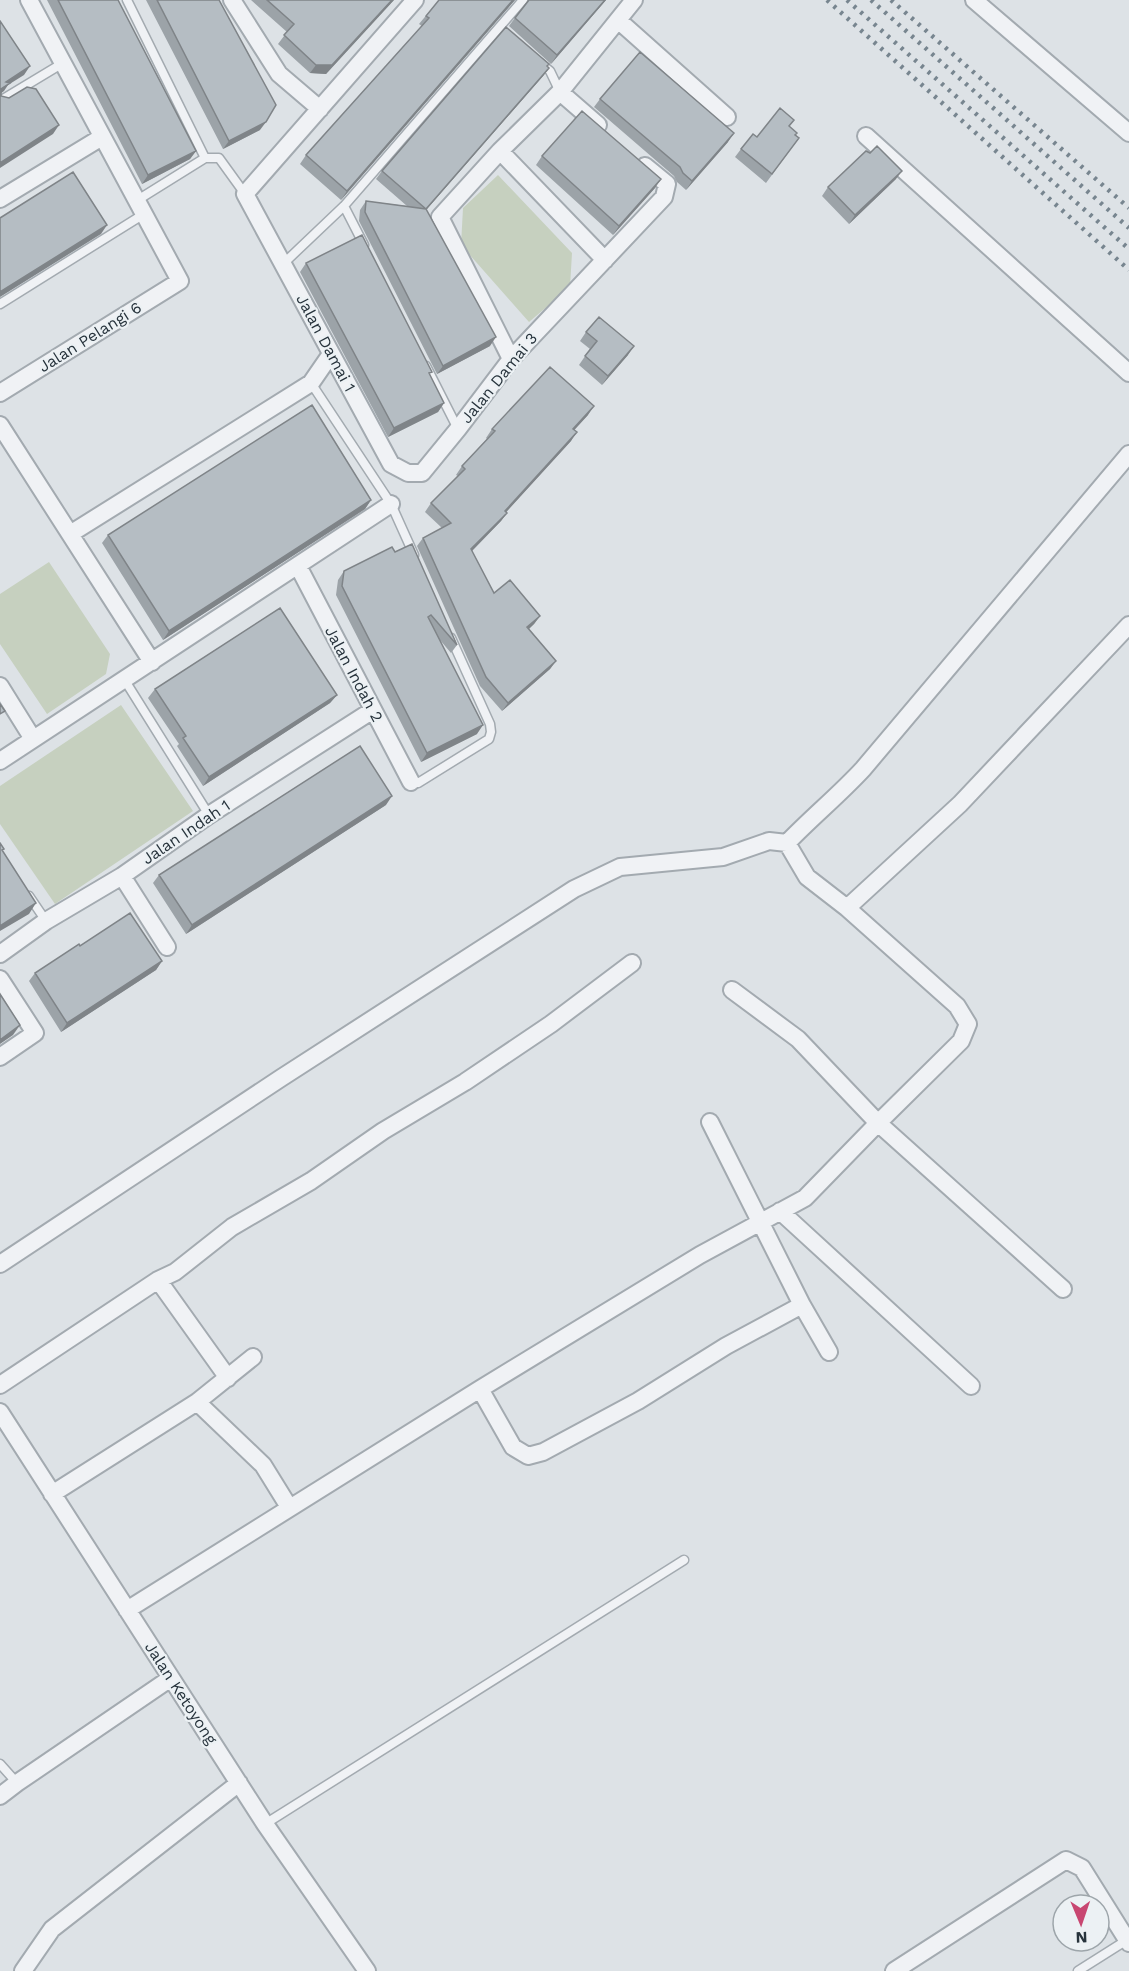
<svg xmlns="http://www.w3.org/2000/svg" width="1129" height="1971" font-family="'Work Sans',sans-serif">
<rect width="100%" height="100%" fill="#dde2e6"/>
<path fill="#c6d0bf" d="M 498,175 L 572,253 L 570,287 L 529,322 L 461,245 L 463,208 Z
M 49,562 L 110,654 L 106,674 L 47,714 L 0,644 L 0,594 Z
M 121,705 L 193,811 L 55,904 L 0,824 L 0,786 Z"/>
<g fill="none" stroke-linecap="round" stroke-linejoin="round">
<g stroke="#a3aab0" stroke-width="11">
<path id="service" d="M 127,0 L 205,158
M 540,63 L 550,71 L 560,92
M 0,101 L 63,63
M 136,201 L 205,158 L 219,158 L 245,194
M 344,206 L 364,245
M 283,264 L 344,206 L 523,0
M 0,304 L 144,214
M 426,366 L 458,429
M 311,383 L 391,504 L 414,555
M 124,679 L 209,815
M 411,782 L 418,783 L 489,739 L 491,732 L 490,724 L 451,638
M 29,896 L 46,921
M 0,1764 L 17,1783
M 265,1824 L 684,1560
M 1078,1971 L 1127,1940"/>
</g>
<g stroke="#a3aab0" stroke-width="20">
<path id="minor" d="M 232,0 L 279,74 L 320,109
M 415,0 L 245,194 L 391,464 L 408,473 L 422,473 L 458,429 L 511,359 L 664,197 L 667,184 L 645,166
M 974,0 L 1129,133
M 618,20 L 727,117
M 560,92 L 598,125
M 866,136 L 1129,373
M 500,151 L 605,260
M 0,199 L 102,137
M 511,359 L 440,217 L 500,151 L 560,92 L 634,0
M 0,393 L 180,281 L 29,0
M 0,425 L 152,662
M 70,534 L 311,383 L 331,354
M 298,566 L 411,782
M 0,686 L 33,739
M 0,761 L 391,504
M 122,876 L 167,947
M 847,908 L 960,804 L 1129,625
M 0,954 L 46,921 L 122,876 L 209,815 L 373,710
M 0,979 L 35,1033 L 0,1057
M 732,990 L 798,1039 L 878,1123 L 1063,1289
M 710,1122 L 802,1305 L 829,1352
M 780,1211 L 971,1386
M 0,1264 L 281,1078 L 574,889 L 620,867 L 723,857 L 769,841 L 787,843 C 812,817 839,795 863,769 L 1129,454
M 158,1280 L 228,1378
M 0,1385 L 158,1280 L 175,1272 L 232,1227 L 311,1181 L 383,1131 L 465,1082 L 551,1024 L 632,963
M 480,1389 L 513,1447 L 528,1456 L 543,1452 L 638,1401 L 726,1346 L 802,1305
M 197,1402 L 263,1465 L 289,1507
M 0,1412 L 265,1824 L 367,1971
M 52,1494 L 197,1402 L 253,1357
M 127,1610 L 480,1389 L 700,1255 L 805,1198 L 878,1123 L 961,1041 L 968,1024 L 957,1006 L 847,908 L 807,877 L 787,843
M 0,1796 L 17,1783 L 171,1678
M 23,1971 L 52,1929 L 239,1783
M 894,1971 L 1066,1860 L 1082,1868 L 1129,1943"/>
</g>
<use href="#service" stroke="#f0f2f5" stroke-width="8"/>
<use href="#minor" stroke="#f0f2f5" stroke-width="16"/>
<path stroke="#77858f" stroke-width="4.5" stroke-dasharray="3 6" stroke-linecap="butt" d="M 827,0 L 1129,270
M 847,0 L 1129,249
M 871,0 L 1129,228
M 891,0 L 1129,208"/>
</g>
<path fill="#9ca3a8" d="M 47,0 L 118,0 L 196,151 L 190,159 L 142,184 Z
M 146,0 L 219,0 L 260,130 L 223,149 Z
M 251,0 L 394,0 L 326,74 L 310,73 L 278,44 L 287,32 Z
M 439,0 L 515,0 L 341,200 L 300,164 L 306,155 L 422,26 L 419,24 Z
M 528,0 L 606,0 L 551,64 L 509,26 Z
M 548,66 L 549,68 L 543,76 L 426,210 L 490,346 L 437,374 L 359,221 L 360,210 L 366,201 L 407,206 L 376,179 L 382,171 Z
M 600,99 L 728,142 L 686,190 L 677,182 L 674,176 L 594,107 Z
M 789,127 L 799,138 L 766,183 L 735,157 L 741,149 L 757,137 Z
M 542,156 L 655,188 L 613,235 L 536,165 Z
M 896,179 L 849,224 L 822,196 L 828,187 Z
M 306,263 L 430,375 L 444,403 L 438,412 L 388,437 L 300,272 Z
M 586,332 L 628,355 L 602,385 L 579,365 L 590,349 L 580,341 Z
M 588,415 L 574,430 L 571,441 L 506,512 L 507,513 L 501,521 L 472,551 L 494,593 L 540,616 L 534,624 L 529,629 L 556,661 L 550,669 L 502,711 L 480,686 L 417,546 L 423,538 L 442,528 L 425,512 L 431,503 L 458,476 L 456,475 L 462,466 L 487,439 L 486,438 L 492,429 Z
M 371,500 L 365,509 L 163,640 L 102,543 L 108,535 Z
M 395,552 L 457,645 L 451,653 L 440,640 L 477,734 L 421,762 L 336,595 L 338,580 L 344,571 Z
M 155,689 L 337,695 L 330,703 L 203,786 L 177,746 L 179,744 L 148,698 Z
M 386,805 L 186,934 L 153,883 L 159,875 Z
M 80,946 L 162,961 L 156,970 L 61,1032 L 29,981 L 35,973 Z"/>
<path fill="#7f8488" d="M 392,0 L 394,0 L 326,74 L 310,73 L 316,65 Z
M 513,0 L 515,0 L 341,200 L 347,191 Z
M 605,0 L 606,0 L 551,64 L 557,55 Z
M 30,66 L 24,75 L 8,85 L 4,91 L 0,94 L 0,90 L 6,82 Z
M 549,68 L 543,76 L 420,217 L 426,209 Z
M 266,122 L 260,130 L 223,149 L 229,141 Z
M 59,125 L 53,134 L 0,168 L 0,163 Z
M 734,133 L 728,142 L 686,190 L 692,181 Z
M 196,151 L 190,159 L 142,184 L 148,175 Z
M 902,171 L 896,179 L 849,224 L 855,215 Z
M 661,179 L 655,188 L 613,235 L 619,226 Z
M 107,225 L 101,234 L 0,297 L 0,292 Z
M 496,337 L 490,346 L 437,374 L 443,366 Z
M 634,346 L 628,355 L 602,385 L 608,376 Z
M 444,403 L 438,412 L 388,437 L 394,428 Z
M 594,406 L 588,415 L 567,438 L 573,429 Z
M 577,432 L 571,441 L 499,520 L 505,511 Z
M 371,500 L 365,509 L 163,640 L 169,631 Z
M 507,513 L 501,521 L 465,558 L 471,549 Z
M 540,616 L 534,624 L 521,636 L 527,627 Z
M 556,661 L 550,669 L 502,711 L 508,703 Z
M 337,695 L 330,703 L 203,786 L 209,777 Z
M 483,725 L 477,734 L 421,762 L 427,753 Z
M 392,796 L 386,805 L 186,934 L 192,925 Z
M 36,903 L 29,914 L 0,931 L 0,926 Z
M 162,961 L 156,970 L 61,1032 L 67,1023 Z
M 20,1025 L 13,1035 L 0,1044 L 0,1040 L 1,1038 Z"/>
<path fill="#b5bdc3" stroke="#7f8488" stroke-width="1.5" d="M 58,0 L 118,0 L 196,151 L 148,175 Z
M 157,0 L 219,0 L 276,105 L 266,122 L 229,141 Z
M 267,0 L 392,0 L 332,65 L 316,65 L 284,35 L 294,24 Z
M 439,0 L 513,0 L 347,191 L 306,155 L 429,18 L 426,16 Z
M 529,0 L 605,0 L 557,55 L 515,18 Z
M 0,21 L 30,66 L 6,82 L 10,83 L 1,89 L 1,96 L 9,98 L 27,87 L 36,89 L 59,125 L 0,163 Z
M 506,27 L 549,64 L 547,66 L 549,68 L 426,209 L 382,171 Z
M 640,52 L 734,133 L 692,181 L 683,173 L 680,167 L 600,99 Z
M 780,108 L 794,120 L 789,126 L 797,133 L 795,135 L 799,138 L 772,174 L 741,149 L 753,134 L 757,137 Z
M 582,111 L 661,179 L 619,226 L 542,156 Z
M 877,146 L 902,171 L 855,215 L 828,187 L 866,151 L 870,153 Z
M 73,172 L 107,225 L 0,292 L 0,218 Z
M 366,201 L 426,209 L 496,337 L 443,366 L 365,212 Z
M 362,235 L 432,372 L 429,373 L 444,403 L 394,428 L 306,263 Z
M 599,317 L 634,346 L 608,376 L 585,356 L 597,341 L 586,332 Z
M 550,367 L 594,406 L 573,429 L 577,432 L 505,511 L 507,513 L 471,549 L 494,593 L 510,580 L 540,616 L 527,627 L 556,661 L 508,703 L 486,677 L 423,538 L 451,523 L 431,503 L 465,469 L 462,466 L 495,431 L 492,429 Z
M 312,405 L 371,500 L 169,631 L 108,535 Z
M 412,544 L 457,645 L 431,615 L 428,617 L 483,725 L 427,753 L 342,586 L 344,571 L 392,547 L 395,552 Z
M 280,608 L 337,695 L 209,777 L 183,738 L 186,736 L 155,689 Z
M 0,704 L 5,711 L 0,714 Z
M 360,746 L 392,796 L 192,925 L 159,875 Z
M 0,843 L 4,849 L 2,850 L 36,903 L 0,926 Z
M 130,913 L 162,961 L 67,1023 L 35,973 L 79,944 L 80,946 Z
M 0,994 L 20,1025 L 0,1040 Z"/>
<g text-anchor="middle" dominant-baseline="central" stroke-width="4.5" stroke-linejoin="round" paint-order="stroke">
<g font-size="16" fill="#27333c" stroke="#ecf1f4">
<text transform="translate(90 337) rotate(-32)">Jalan Pelangi 6</text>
<text transform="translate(326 343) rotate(62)">Jalan Damai 1</text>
<text transform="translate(499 378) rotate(-51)">Jalan Damai 3</text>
<text transform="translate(354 674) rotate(62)">Jalan Indah 2</text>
<text transform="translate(186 832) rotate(-34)">Jalan Indah 1</text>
<text transform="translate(181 1693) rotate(57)">Jalan Ketoyong</text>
</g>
</g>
<g transform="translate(1081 1923) rotate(178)"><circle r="28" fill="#ecf1f4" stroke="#9da5aa" stroke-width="1.5"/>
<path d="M0-4.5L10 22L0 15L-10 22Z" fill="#c84671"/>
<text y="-9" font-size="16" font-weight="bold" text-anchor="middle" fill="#27333c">N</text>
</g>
</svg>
